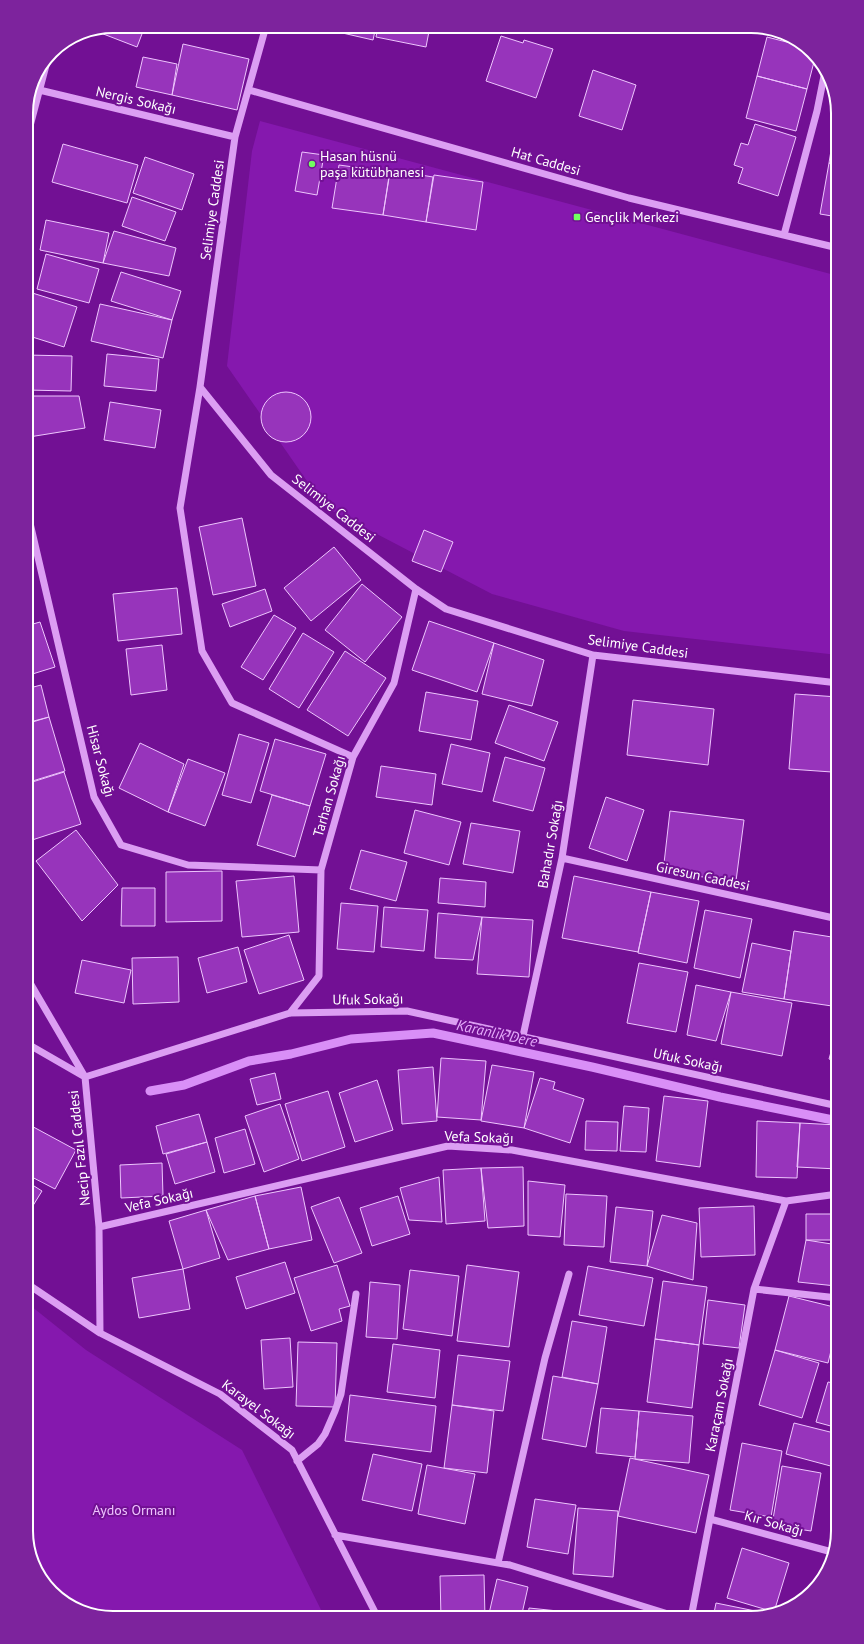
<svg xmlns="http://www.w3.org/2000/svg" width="864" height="1644" font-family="'PT Sans',sans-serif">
<rect width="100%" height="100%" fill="#721094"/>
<path fill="#8518ae" d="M 260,121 L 838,276 L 838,655 L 624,631 L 492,594 L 325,507 L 227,366 L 252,151 Z
M 26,1302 L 86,1350 L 242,1450 L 325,1618 L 107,1618 L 64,1603 L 33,1565 L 26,1531 Z"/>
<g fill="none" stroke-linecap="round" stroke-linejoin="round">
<path stroke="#d98ff7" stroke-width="9" d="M 150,1091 L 184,1085 L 249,1061 L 291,1054 L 351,1039 L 433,1033 L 592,1067 L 720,1097 L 838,1121"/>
</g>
<path fill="#9734bb" stroke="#eec5fe" d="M 113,26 L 145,26 L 137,47 L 93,30 Z
M 312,26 L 376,26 L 373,40 Z
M 378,26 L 430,26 L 426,47 L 376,37 Z
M 765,29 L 785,37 L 765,31 Z
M 501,36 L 523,43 L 524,40 L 553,49 L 536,98 L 486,81 Z
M 767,37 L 806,47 L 815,58 L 807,89 L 757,76 Z
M 183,44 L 249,59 L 237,110 L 172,95 Z
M 143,57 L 177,64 L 172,95 L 136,87 Z
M 593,70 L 636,85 L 622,130 L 579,116 Z
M 757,76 L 807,89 L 796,131 L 746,118 Z
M 836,119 L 838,119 L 838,165 L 829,163 Z
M 755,124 L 796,137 L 778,196 L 738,183 L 743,168 L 734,165 L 741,143 L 748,145 Z
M 63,144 L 138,165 L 127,203 L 52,182 Z
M 302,152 L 324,155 L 317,195 L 295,191 Z
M 145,157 L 194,174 L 182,210 L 133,193 Z
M 829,163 L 838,165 L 838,217 L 820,214 Z
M 339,165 L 390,172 L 383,215 L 332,208 Z
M 390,170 L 433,177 L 426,222 L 383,215 Z
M 434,175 L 483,182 L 476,230 L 426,222 Z
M 132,197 L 176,212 L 165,241 L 122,226 Z
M 46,220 L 109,233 L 103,263 L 40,250 Z
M 114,231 L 176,248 L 169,276 L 103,263 Z
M 46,254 L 99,269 L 89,303 L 37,289 Z
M 121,272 L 181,291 L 172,320 L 111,301 Z
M 26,291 L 77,307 L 64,347 L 26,335 Z
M 100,304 L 172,320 L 163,358 L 91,341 Z
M 107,354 L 159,359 L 156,391 L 104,386 Z
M 26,355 L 72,356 L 71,391 L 26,390 Z
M261 417a25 25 0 1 1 50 0a25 25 0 1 1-50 0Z
M 26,396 L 79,396 L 85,428 L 29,437 L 26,423 Z
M 110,402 L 161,410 L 155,448 L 104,440 Z
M 242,518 L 256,586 L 213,595 L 199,527 Z
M 424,530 L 453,542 L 441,572 L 412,561 Z
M 26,545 L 31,573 L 26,574 Z
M 334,547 L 361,580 L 311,621 L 284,588 Z
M 362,584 L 402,617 L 365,662 L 325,630 Z
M 177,588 L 182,634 L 118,641 L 113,594 Z
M 265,589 L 272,611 L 230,627 L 222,604 Z
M 274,615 L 296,628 L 263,680 L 241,667 Z
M 429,621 L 494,643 L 477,692 L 412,670 Z
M 40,622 L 55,667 L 26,676 L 26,626 Z
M 303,633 L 334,652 L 299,708 L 269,689 Z
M 494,643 L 544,660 L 532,706 L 482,694 Z
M 162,645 L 167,690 L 131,695 L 126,649 Z
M 345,651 L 386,678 L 348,736 L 307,710 Z
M 41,685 L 49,717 L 26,723 L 26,689 Z
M 426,692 L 478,701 L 471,740 L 419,731 Z
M 795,694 L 838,697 L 832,772 L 789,769 Z
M 838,697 L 838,778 L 831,777 Z
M 633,700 L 714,709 L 708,765 L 627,755 Z
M 509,705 L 558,722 L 544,761 L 495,743 Z
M 49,717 L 65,771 L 26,783 L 26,724 Z
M 239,734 L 269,743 L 251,803 L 222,795 Z
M 275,739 L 326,754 L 310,806 L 260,791 Z
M 140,743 L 184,764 L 168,812 L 119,788 Z
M 451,744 L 490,753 L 482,792 L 442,784 Z
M 505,757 L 545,768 L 533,811 L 493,801 Z
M 188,759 L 225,773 L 205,826 L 168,812 Z
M 381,766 L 436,774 L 432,805 L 376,797 Z
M 64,772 L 81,824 L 26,842 L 26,784 Z
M 272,795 L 310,806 L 295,857 L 257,845 Z
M 606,797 L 644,810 L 627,861 L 589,848 Z
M 836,808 L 838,809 L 838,856 L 833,855 Z
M 415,810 L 461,822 L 449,865 L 404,853 Z
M 670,811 L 744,820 L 736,881 L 663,872 Z
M 471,823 L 520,831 L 513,873 L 463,864 Z
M 76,830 L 118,885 L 82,921 L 36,861 Z
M 361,850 L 407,862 L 396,901 L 350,889 Z
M 222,871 L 222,921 L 166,922 L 166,872 Z
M 294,876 L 299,932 L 242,937 L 236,881 Z
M 574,876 L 651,892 L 638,952 L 562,938 Z
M 440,878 L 486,882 L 485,907 L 438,903 Z
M 122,888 L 155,888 L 155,926 L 121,926 Z
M 651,892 L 699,901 L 687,963 L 638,953 Z
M 341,903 L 378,906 L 374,952 L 337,949 Z
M 384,907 L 428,910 L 424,951 L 381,947 Z
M 705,910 L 752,919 L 740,978 L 694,968 Z
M 438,913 L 482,917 L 473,960 L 435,958 Z
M 482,917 L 533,920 L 529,977 L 477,974 Z
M 794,931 L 838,938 L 838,964 L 832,1006 L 784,999 Z
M 289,935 L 304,980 L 259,994 L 244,950 Z
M 752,943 L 791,951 L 784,999 L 742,992 Z
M 238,947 L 247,982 L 207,993 L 198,958 Z
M 178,957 L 179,1002 L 133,1004 L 132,958 Z
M 82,960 L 131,970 L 124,1003 L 75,993 Z
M 639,963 L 688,972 L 676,1032 L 627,1023 Z
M 696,985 L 731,992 L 716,1041 L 687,1035 Z
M 731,992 L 792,1003 L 782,1056 L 721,1044 Z
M 838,1027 L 838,1062 L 829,1059 Z
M 441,1058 L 486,1061 L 481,1120 L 437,1117 Z
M 492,1065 L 534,1072 L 524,1128 L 481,1121 Z
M 433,1067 L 437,1121 L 402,1124 L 398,1070 Z
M 275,1073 L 281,1099 L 257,1105 L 250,1079 Z
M 540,1078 L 555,1082 L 553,1089 L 584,1099 L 570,1143 L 524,1128 Z
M 377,1080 L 393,1130 L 355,1142 L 339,1093 Z
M 328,1091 L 345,1147 L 302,1161 L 285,1104 Z
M 664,1096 L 708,1101 L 700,1167 L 656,1161 Z
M 280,1104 L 299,1159 L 264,1172 L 245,1116 Z
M 624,1106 L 649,1108 L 646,1152 L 620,1151 Z
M 199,1114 L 207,1142 L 163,1154 L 156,1126 Z
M 586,1121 L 618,1122 L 617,1151 L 585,1150 Z
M 757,1121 L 800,1123 L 797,1178 L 756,1177 Z
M 26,1123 L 76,1150 L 55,1189 L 26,1174 Z
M 800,1123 L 838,1125 L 838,1169 L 797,1167 Z
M 245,1129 L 255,1164 L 224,1173 L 215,1138 Z
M 207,1142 L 215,1172 L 175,1184 L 166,1154 Z
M 162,1163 L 163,1196 L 121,1198 L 120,1165 Z
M 523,1167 L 524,1226 L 488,1228 L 481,1168 Z
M 481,1168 L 485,1221 L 446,1224 L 443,1170 Z
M 439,1177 L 442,1222 L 409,1220 L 400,1188 Z
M 26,1181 L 42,1191 L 26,1217 Z
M 528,1181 L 565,1185 L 560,1237 L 528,1235 Z
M 301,1187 L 312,1240 L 269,1249 L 255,1196 Z
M 566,1194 L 607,1196 L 604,1247 L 564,1245 Z
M 255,1196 L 269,1249 L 228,1260 L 206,1210 Z
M 398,1196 L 410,1234 L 372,1246 L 360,1208 Z
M 339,1197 L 362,1253 L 334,1263 L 311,1207 Z
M 754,1206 L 755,1255 L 701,1257 L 699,1208 Z
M 616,1207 L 653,1211 L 647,1266 L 610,1262 Z
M 206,1210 L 220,1258 L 183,1269 L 169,1221 Z
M 806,1214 L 838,1214 L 838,1240 L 806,1240 Z
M 662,1215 L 697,1223 L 693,1280 L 647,1266 Z
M 806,1240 L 838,1245 L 836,1286 L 798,1282 Z
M 285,1262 L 295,1293 L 246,1309 L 236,1277 Z
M 337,1265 L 350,1306 L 339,1309 L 342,1321 L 311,1331 L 294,1278 Z
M 467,1265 L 519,1272 L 509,1347 L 457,1341 Z
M 588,1266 L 653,1278 L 644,1326 L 579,1315 Z
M 183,1269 L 190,1309 L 139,1318 L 132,1278 Z
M 410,1270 L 459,1276 L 452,1336 L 403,1329 Z
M 663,1281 L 707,1287 L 699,1345 L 655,1339 Z
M 370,1282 L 400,1285 L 397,1339 L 366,1337 Z
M 789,1296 L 838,1308 L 838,1322 L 828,1363 L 775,1350 Z
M 708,1300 L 745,1305 L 739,1348 L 703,1344 Z
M 572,1321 L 607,1327 L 598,1384 L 562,1377 Z
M 290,1338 L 293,1387 L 264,1389 L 261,1340 Z
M 655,1339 L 699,1345 L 692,1408 L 647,1402 Z
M 298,1342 L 337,1343 L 335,1407 L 296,1406 Z
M 393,1344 L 440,1350 L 435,1398 L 387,1392 Z
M 775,1350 L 819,1363 L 802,1418 L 759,1405 Z
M 458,1355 L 510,1361 L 503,1411 L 452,1405 Z
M 553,1376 L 598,1384 L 586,1447 L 542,1439 Z
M 828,1382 L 838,1384 L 838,1428 L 816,1422 Z
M 350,1395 L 436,1406 L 431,1452 L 345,1441 Z
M 452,1405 L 494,1411 L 487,1473 L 444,1468 Z
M 601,1408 L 639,1411 L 635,1457 L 596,1453 Z
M 639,1411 L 693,1416 L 689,1463 L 635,1459 Z
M 794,1423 L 838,1434 L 838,1468 L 786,1454 Z
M 742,1443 L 782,1451 L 771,1517 L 730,1510 Z
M 373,1454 L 422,1464 L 412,1511 L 362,1500 Z
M 630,1458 L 709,1475 L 696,1533 L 618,1516 Z
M 427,1465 L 475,1474 L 465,1524 L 418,1514 Z
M 782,1466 L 821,1473 L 811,1531 L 772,1525 Z
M 535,1499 L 576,1505 L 568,1554 L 527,1547 Z
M 578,1508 L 618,1511 L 613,1577 L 573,1574 Z
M 838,1511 L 838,1528 L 832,1525 Z
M 742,1548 L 789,1563 L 774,1612 L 727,1598 Z
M 484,1575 L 485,1618 L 441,1618 L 440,1576 Z
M 497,1579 L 528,1587 L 521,1618 L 488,1618 Z
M 716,1603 L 770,1614 L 751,1618 L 713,1618 Z
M 529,1608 L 558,1611 L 557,1618 L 528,1618 Z
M 570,1613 L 603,1618 L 569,1618 Z"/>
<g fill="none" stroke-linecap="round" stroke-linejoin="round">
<path stroke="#dc9ef3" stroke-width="7" d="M 266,26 L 235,137 L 200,387 L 271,475 L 416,589 L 446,609 L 593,655 L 838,683
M 31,88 L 235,137
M 249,90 L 629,198 L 838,248
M 26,141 L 49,54
M 784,235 L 817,111 L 825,71
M 200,387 L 180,508 L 202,651 L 232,703 L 353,757
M 26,506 L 94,797 L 121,845 L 188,865 L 321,870
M 562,858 L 838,919
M 26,976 L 85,1077 L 99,1227 L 100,1333
M 290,1013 L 319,976 L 321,870 L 353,757 L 394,683 L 416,589
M 523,1036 L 562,858 L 593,655
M 26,1043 L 85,1077 L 290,1013 L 407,1011 L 838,1106
M 99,1227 L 448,1146 L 512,1150 L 786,1201 L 838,1194
M 26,1283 L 100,1333 L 220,1394 L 292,1450 L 378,1618
M 754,1289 L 838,1298
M 297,1461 L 318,1444 L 325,1434 L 335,1411 L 341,1394 L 356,1294
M 710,1519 L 832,1552
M 335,1535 L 510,1565 L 681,1618
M 498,1563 L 545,1358 L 569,1274
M 691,1618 L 754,1289 L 786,1201"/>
</g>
<g fill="#72ff60" stroke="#721094" stroke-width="1.5">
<circle cx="312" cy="164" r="4"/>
<rect x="573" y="213" width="8" height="8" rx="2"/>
</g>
<g text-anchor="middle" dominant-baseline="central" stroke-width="4" stroke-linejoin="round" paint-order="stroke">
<g font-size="14" fill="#fff" stroke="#721094">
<text transform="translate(136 100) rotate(13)">Nergis Sokağı</text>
<text transform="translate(546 161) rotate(16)">Hat Caddesi</text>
<text transform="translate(212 210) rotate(-82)">Selimiye Caddesi</text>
<text transform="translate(334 508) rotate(38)">Selimiye Caddesi</text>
<text transform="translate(638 646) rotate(8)">Selimiye Caddesi</text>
<text transform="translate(101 761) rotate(75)">Hisar Sokağı</text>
<text transform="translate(329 796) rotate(-74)">Tarhan Sokağı</text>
<text transform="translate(550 844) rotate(-80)">Bahadır Sokağı</text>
<text transform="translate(703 876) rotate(12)">Giresun Caddesi</text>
<text transform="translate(368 999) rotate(-1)">Ufuk Sokağı</text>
<text transform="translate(688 1060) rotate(12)">Ufuk Sokağı</text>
<text transform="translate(479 1137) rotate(2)">Vefa Sokağı</text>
<text transform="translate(79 1148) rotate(-96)">Necip Fazıl Caddesi</text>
<text transform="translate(159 1200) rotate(-13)">Vefa Sokağı</text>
<text transform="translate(719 1405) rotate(-79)">Karaçam Sokağı</text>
<text transform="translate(259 1409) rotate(37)">Karayel Sokağı</text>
<text transform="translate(774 1523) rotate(16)">Kır Sokağı</text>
</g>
<g font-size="14" fill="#fff" stroke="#721094" text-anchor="start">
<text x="320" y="156">Hasan hüsnü<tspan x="320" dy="16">paşa kütübhanesi</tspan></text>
<text x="585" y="217">Gençlik Merkezi</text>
</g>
<g font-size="14" fill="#eec5fe" stroke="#721094">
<text x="134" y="1510">Aydos Ormanı</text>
</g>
<g font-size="15" font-style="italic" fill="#e4aafa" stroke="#721094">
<text transform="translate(497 1033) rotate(12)">Karanlık Dere</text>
</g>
</g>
<path d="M0 0H864V1644H0ZM113 33H751A80 80 0 0 1 831 113V1531A80 80 0 0 1 751 1611H113A80 80 0 0 1 33 1531V113A80 80 0 0 1 113 33Z" fill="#7d239d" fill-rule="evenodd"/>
<path fill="none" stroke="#fff" stroke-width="2" d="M113 33H751A80 80 0 0 1 831 113V1531A80 80 0 0 1 751 1611H113A80 80 0 0 1 33 1531V113A80 80 0 0 1 113 33Z"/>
</svg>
